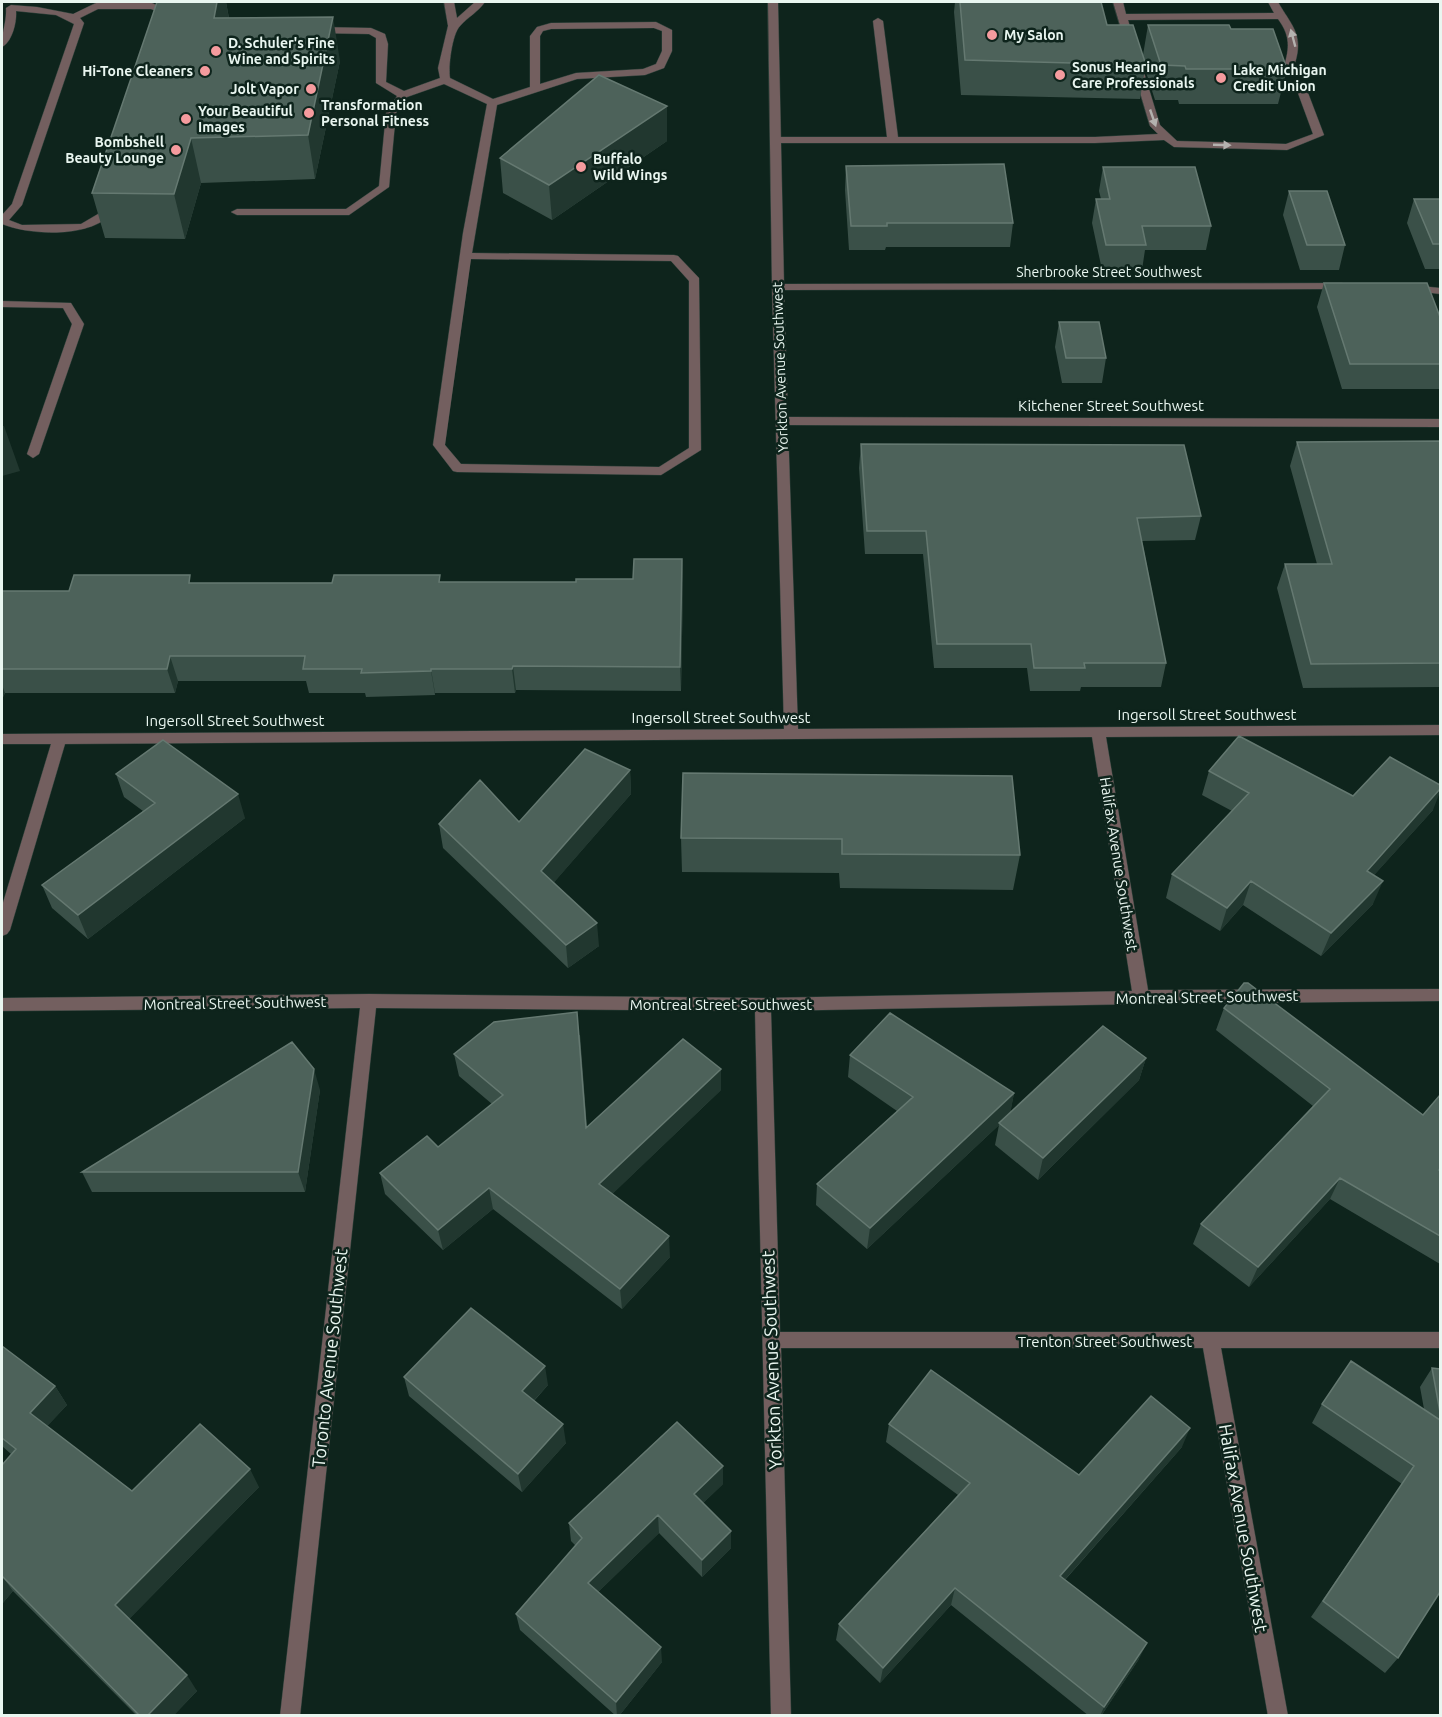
<svg xmlns="http://www.w3.org/2000/svg" width="1442" height="1717" font-family="Ubuntu,sans-serif">
<rect width="100%" height="100%" fill="#0e241c"/>
<g fill="none" stroke-linecap="round" stroke-linejoin="round">
<g stroke="#2d413a" stroke-width="1">
<path id="service" d="M 444,2 L 454,2 L 457,18 L 475,2 L 485,2 C 478,12 468,17 460,26 C 452,34 448,68 450,78 L 493,99 L 530,87 L 530,36 L 537,27 L 551,23 L 656,22 L 672,30 L 672,51 L 664,68 L 645,75 L 577,79 L 497,105 L 472,253 L 674,255 L 678,256 L 699,278 L 701,450 L 661,475 L 457,472 L 453,471 L 433,445 L 463,233 L 487,104 L 444,84 L 407,97 L 396,113 L 389,187 L 349,215 L 237,215 L 231,212 L 237,209 L 346,209 L 379,186 L 386,113 L 397,96 L 376,83 L 376,38 L 369,34 L 317,33 L 312,30 L 317,27 L 371,28 L 385,34 L 388,44 L 386,82 L 404,91 L 440,78 L 438,68 L 448,26 ZM 654,28 L 662,31 L 662,51 L 656,64 L 643,69 L 576,73 L 540,84 L 540,36 L 543,31 L 551,29 ZM 471,259 L 671,261 L 689,281 L 689,448 L 659,467 L 461,464 L 445,445 Z
M 1113,2 L 1123,2 L 1126,14 L 1274,13 L 1268,2 L 1278,2 C 1291,25 1304,34 1295,63 L 1290,66 L 1285,63 C 1290,45 1289,34 1278,19 L 1128,20 L 1160,125 L 1177,141 L 1286,144 L 1313,134 L 1295,85 L 1300,82 L 1305,85 L 1324,135 L 1287,150 L 1174,147 L 1164,140 L 1095,143 L 776,143 L 771,140 L 776,137 L 887,137 L 873,21 L 878,18 L 883,21 L 898,137 L 1095,137 L 1158,134 L 1150,126 Z
M 96,3 L 152,3 L 169,11 L 166,21 L 161,24 L 156,21 L 159,12 L 151,9 L 98,9 L 80,18 L 84,23 L 22,205 L 9,220 L 22,225 L 81,224 L 98,214 L 102,202 L 107,199 L 112,202 L 109,216 C 86,238 29,235 2,224 L 2,215 L 12,204 L 74,24 L 56,15 L 16,11 C 17,22 12,42 2,47 C 1,33 7,22 6,8 L 11,5 L 37,7 L 73,14 Z
M 2,301 L 71,303 L 84,324 L 39,454 L 33,458 L 27,454 L 72,324 L 63,308 L 2,307 Z"/>
</g>
<g stroke="#2d413a" stroke-width="1">
<path id="minor" d="M 768,2 L 778,2 L 784,284 L 1342,283 L 1348,286 L 1342,289 L 784,290 L 788,417 L 1440,419 L 1440,427 L 788,425 L 798,729 L 1440,725 L 1440,735 L 1106,737 L 1148,990 L 1440,989 L 1440,1001 L 1141,1004 L 771,1011 L 780,1332 L 1440,1332 L 1440,1348 L 1221,1348 L 1288,1716 L 1268,1716 L 1203,1348 L 781,1348 L 791,1716 L 771,1716 L 755,1011 L 376,1008 L 300,1716 L 280,1716 L 360,1008 L 2,1011 L 2,998 L 369,994 L 763,998 L 1132,991 L 1092,737 L 65,744 L 10,930 L 7,934 L 2,936 L 2,906 L 51,744 L 2,744 L 2,734 L 784,729 L 772,287 Z
M 1411,285 L 1440,288 L 1440,294 L 1407,290 L 1407,286 Z"/>
</g>
<use href="#service" fill="#735f5f" fill-rule="evenodd"/>
<use href="#minor" fill="#735f5f" fill-rule="evenodd"/>
</g>
<path fill="#3a5048" d="M 226,2 L 229,18 L 340,61 L 315,179 L 201,183 L 185,239 L 105,238 L 92,193 Z
M 955,2 L 1101,2 L 1107,25 L 1143,55 L 1148,25 L 1231,29 L 1287,69 L 1278,104 L 1179,104 L 1178,100 L 1155,100 L 1145,69 L 1140,99 L 961,95 L 954,12 Z
M 667,141 L 552,220 L 503,193 L 500,158 Z
M 846,166 L 1013,223 L 1010,247 L 886,247 L 885,250 L 849,250 L 845,190 Z
M 1103,167 L 1211,226 L 1206,250 L 1145,250 L 1142,270 L 1102,270 L 1092,223 L 1096,199 L 1101,199 L 1099,191 Z
M 1289,191 L 1345,245 L 1339,270 L 1300,270 L 1283,215 Z
M 1414,199 L 1440,199 L 1440,269 L 1425,269 L 1407,223 Z
M 1324,283 L 1440,317 L 1440,389 L 1342,389 L 1317,307 Z
M 1059,322 L 1106,358 L 1102,383 L 1062,383 L 1055,347 Z
M 1440,441 L 1440,687 L 1303,688 L 1277,588 L 1285,564 L 1317,564 L 1290,466 L 1297,442 Z
M 861,444 L 1201,516 L 1195,540 L 1142,541 L 1166,663 L 1161,687 L 1081,687 L 1080,691 L 1030,691 L 1027,668 L 934,668 L 923,554 L 865,554 L 859,468 Z
M 682,559 L 683,583 L 681,691 L 516,690 L 515,693 L 435,693 L 435,695 L 366,697 L 365,693 L 309,693 L 306,681 L 178,681 L 175,693 L 5,693 L 3,697 L 2,697 L 2,591 L 69,591 L 193,583 L 576,582 L 633,579 Z
M 630,770 L 631,794 L 554,882 L 599,946 L 568,968 L 443,848 L 439,824 L 519,822 Z
M 1209,771 L 1353,796 L 1433,810 L 1374,875 L 1373,904 L 1321,956 L 1243,905 L 1220,931 L 1166,898 L 1172,874 L 1232,811 L 1202,795 Z
M 683,773 L 1020,855 L 1013,890 L 840,888 L 839,873 L 682,872 L 681,838 Z
M 116,774 L 245,818 L 88,939 L 52,908 L 42,885 L 143,811 L 124,797 Z
M 1224,1008 L 1423,1115 L 1440,1095 L 1440,1264 L 1330,1199 L 1249,1287 L 1193,1244 L 1201,1224 L 1313,1106 L 1216,1030 Z
M 580,1035 L 587,1128 L 721,1090 L 612,1194 L 670,1257 L 622,1309 L 493,1209 L 443,1250 L 385,1194 L 380,1173 L 438,1147 L 492,1104 L 459,1076 L 454,1054 Z
M 850,1055 L 1014,1093 L 1010,1113 L 1146,1058 L 1139,1080 L 1038,1180 L 995,1145 L 999,1125 L 867,1249 L 816,1205 L 817,1184 L 897,1111 L 848,1077 Z
M 320,1090 L 305,1192 L 92,1192 L 82,1172 Z
M 2,1346 L 55,1386 L 67,1405 L 47,1426 L 132,1491 L 259,1487 L 129,1619 L 197,1691 L 173,1716 L 137,1716 L 13,1591 L 2,1604 L 2,1465 L 11,1454 L 2,1446 Z
M 1432,1368 L 1440,1369 L 1440,1592 L 1398,1658 L 1385,1673 L 1311,1617 L 1402,1484 L 1312,1423 L 1322,1404 L 1424,1409 L 1420,1387 Z
M 404,1377 L 548,1385 L 534,1401 L 566,1443 L 522,1492 L 409,1396 Z
M 889,1424 L 1079,1475 L 1182,1447 L 1065,1580 L 1139,1659 L 1101,1716 L 1089,1716 L 951,1605 L 880,1683 L 836,1640 L 839,1624 L 958,1495 L 886,1442 Z
M 723,1484 L 703,1503 L 731,1548 L 702,1577 L 659,1533 L 598,1592 L 662,1662 L 619,1716 L 616,1716 L 520,1630 L 516,1614 L 576,1546 L 571,1541 L 569,1523 Z"/>
<path fill="#21372f" d="M 217,2 L 226,2 L 229,19 L 214,18 Z
M 333,17 L 340,61 L 315,179 L 308,135 Z
M 667,106 L 667,141 L 552,220 L 549,185 Z
M 191,138 L 201,183 L 185,239 L 174,194 Z
M 2,426 L 4,426 L 20,471 L 2,476 Z
M 682,559 L 683,583 L 681,691 L 680,667 Z
M 170,656 L 178,681 L 175,693 L 167,669 Z
M 513,666 L 516,690 L 515,693 L 512,669 Z
M 431,669 L 435,693 L 435,695 L 431,671 Z
M 2,685 L 5,693 L 3,697 L 2,693 Z
M 630,770 L 631,794 L 544,894 L 541,871 Z
M 1440,789 L 1440,792 L 1433,810 L 1357,894 L 1367,871 Z
M 238,794 L 245,818 L 88,939 L 78,915 Z
M 1251,881 L 1243,905 L 1220,931 L 1227,908 Z
M 1383,881 L 1373,904 L 1321,956 L 1331,933 Z
M 597,923 L 599,946 L 568,968 L 566,945 Z
M 1146,1058 L 1139,1080 L 1038,1180 L 1043,1158 Z
M 314,1069 L 320,1090 L 305,1192 L 298,1172 Z
M 721,1069 L 721,1090 L 601,1205 L 599,1184 Z
M 1014,1093 L 1010,1115 L 999,1123 L 999,1125 L 867,1249 L 870,1228 Z
M 1340,1178 L 1330,1199 L 1249,1287 L 1258,1267 Z
M 489,1188 L 493,1209 L 443,1250 L 438,1230 Z
M 669,1236 L 670,1257 L 622,1309 L 620,1289 Z
M 545,1366 L 548,1385 L 525,1410 L 522,1391 Z
M 55,1386 L 67,1405 L 42,1432 L 30,1413 Z
M 563,1424 L 566,1443 L 522,1492 L 518,1474 Z
M 1190,1428 L 1182,1447 L 1053,1593 L 1060,1576 Z
M 723,1466 L 723,1484 L 694,1512 L 694,1494 Z
M 250,1469 L 259,1487 L 127,1621 L 115,1605 Z
M 658,1515 L 659,1533 L 590,1600 L 588,1583 Z
M 731,1531 L 731,1548 L 702,1577 L 702,1560 Z
M 2,1576 L 13,1591 L 2,1604 Z
M 955,1588 L 951,1605 L 880,1683 L 883,1668 Z
M 1147,1643 L 1139,1659 L 1101,1716 L 1100,1716 L 1104,1707 Z
M 661,1647 L 662,1662 L 619,1716 L 617,1716 L 616,1702 Z
M 187,1675 L 197,1691 L 173,1716 L 147,1716 Z"/>
<path fill="#4d625a" stroke="#657971" stroke-width="1.5" d="M 157,2 L 217,2 L 214,18 L 333,17 L 308,135 L 191,138 L 174,194 L 92,193 Z
M 960,2 L 1101,2 L 1107,25 L 1133,25 L 1146,65 L 965,60 Z
M 1148,25 L 1229,25 L 1231,29 L 1273,29 L 1287,69 L 1186,69 L 1185,66 L 1161,65 Z
M 599,75 L 667,106 L 549,185 L 500,158 Z
M 1004,164 L 1013,223 L 887,223 L 887,226 L 851,226 L 846,166 Z
M 1103,167 L 1195,167 L 1211,226 L 1142,226 L 1146,245 L 1106,245 L 1096,199 L 1110,199 Z
M 1289,191 L 1327,191 L 1345,245 L 1307,245 Z
M 1414,199 L 1440,199 L 1440,244 L 1433,244 Z
M 1324,283 L 1427,283 L 1440,317 L 1440,364 L 1350,364 Z
M 1059,322 L 1099,322 L 1106,358 L 1066,358 Z
M 1440,441 L 1440,663 L 1311,664 L 1285,564 L 1332,564 L 1297,442 Z
M 861,444 L 1184,445 L 1201,516 L 1137,518 L 1166,663 L 1084,663 L 1085,668 L 1034,668 L 1031,644 L 937,644 L 926,531 L 867,531 Z
M 634,559 L 682,559 L 680,667 L 513,666 L 512,669 L 431,669 L 431,671 L 361,673 L 362,669 L 303,669 L 305,656 L 170,656 L 167,669 L 2,669 L 2,591 L 69,591 L 74,575 L 190,575 L 189,583 L 332,583 L 334,575 L 440,575 L 439,582 L 576,582 L 576,579 L 633,579 Z
M 1239,736 L 1353,796 L 1390,757 L 1440,785 L 1440,789 L 1367,871 L 1383,881 L 1331,933 L 1251,881 L 1227,908 L 1172,874 L 1249,793 L 1209,771 Z
M 163,740 L 238,794 L 78,915 L 42,885 L 155,803 L 116,774 Z
M 585,749 L 630,770 L 541,871 L 597,923 L 566,945 L 439,824 L 480,780 L 519,822 Z
M 683,773 L 1012,776 L 1020,855 L 842,854 L 842,839 L 681,838 Z
M 1244,983 L 1248,983 L 1423,1115 L 1440,1095 L 1440,1168 L 1439,1170 L 1440,1171 L 1440,1236 L 1340,1178 L 1258,1267 L 1201,1224 L 1330,1089 L 1224,1008 Z
M 577,1012 L 586,1128 L 683,1039 L 721,1069 L 599,1184 L 669,1236 L 620,1289 L 489,1188 L 438,1230 L 380,1173 L 427,1136 L 438,1147 L 503,1095 L 454,1054 L 494,1022 Z
M 890,1013 L 1014,1093 L 870,1228 L 817,1184 L 913,1097 L 850,1055 Z
M 1103,1026 L 1146,1058 L 1043,1158 L 999,1123 Z
M 292,1042 L 314,1069 L 298,1172 L 82,1172 Z
M 471,1308 L 545,1366 L 522,1391 L 563,1424 L 518,1474 L 404,1377 Z
M 2,1346 L 55,1386 L 30,1413 L 132,1491 L 200,1424 L 250,1469 L 115,1605 L 187,1675 L 147,1716 L 140,1716 L 2,1576 L 2,1465 L 16,1449 L 2,1438 Z
M 1351,1361 L 1440,1420 L 1440,1592 L 1398,1658 L 1323,1601 L 1414,1466 L 1322,1404 Z
M 1432,1368 L 1440,1369 L 1440,1412 Z
M 931,1370 L 1079,1475 L 1151,1396 L 1190,1428 L 1060,1576 L 1147,1643 L 1104,1707 L 955,1588 L 883,1668 L 839,1624 L 970,1483 L 889,1424 Z
M 677,1422 L 723,1466 L 694,1494 L 731,1531 L 702,1560 L 658,1515 L 588,1583 L 661,1647 L 616,1702 L 516,1614 L 582,1538 L 569,1523 Z"/>
<defs><path id="oneway-solid" d="M-6-.8H1V-3.2L6.5 0L1 3.2V.8H-6Z" transform="scale(1.5)"/></defs>
<g fill="#b4b2af">
<use href="#oneway-solid" transform="translate(1293 38) rotate(-105)"/>
<use href="#oneway-solid" transform="translate(1153 118) rotate(71)"/>
<use href="#oneway-solid" transform="translate(1222 145) rotate(2)"/>
</g>
<g fill="#f59b9e" stroke="#0e241c" stroke-width="2">
<circle cx="992" cy="35" r="6"/>
<circle cx="216" cy="51" r="6"/>
<circle cx="205" cy="71" r="6"/>
<circle cx="1060" cy="75" r="6"/>
<circle cx="1221" cy="78" r="6"/>
<circle cx="311" cy="89" r="6"/>
<circle cx="309" cy="113" r="6"/>
<circle cx="186" cy="119" r="6"/>
<circle cx="176" cy="150" r="6"/>
<circle cx="581" cy="167" r="6"/>
</g>
<g text-anchor="middle" dominant-baseline="central" stroke-width="5" stroke-linejoin="round" paint-order="stroke">
<g font-size="14" font-weight="bold" fill="#e9f6f0" stroke="#0e241c" text-anchor="start">
<text x="1004" y="35">My Salon</text>
<text x="228" y="43">D. Schuler's Fine<tspan x="228" dy="16">Wine and Spirits</tspan></text>
<text x="1072" y="67">Sonus Hearing<tspan x="1072" dy="16">Care Professionals</tspan></text>
<text x="1233" y="70">Lake Michigan<tspan x="1233" dy="16">Credit Union</tspan></text>
<text x="193" y="71" text-anchor="end">Hi-Tone Cleaners</text>
<text x="299" y="89" text-anchor="end">Jolt Vapor</text>
<text x="321" y="105">Transformation<tspan x="321" dy="16">Personal Fitness</tspan></text>
<text x="198" y="111">Your Beautiful<tspan x="198" dy="16">Images</tspan></text>
<text x="164" y="142" text-anchor="end">Bombshell<tspan x="164" dy="16">Beauty Lounge</tspan></text>
<text x="593" y="159">Buffalo<tspan x="593" dy="16">Wild Wings</tspan></text>
</g>
<g font-size="14" fill="#e9f6f0" stroke="#0e241c">
<text x="1109" y="272">Sherbrooke Street Southwest</text>
<text transform="translate(780 367) rotate(-92)">Yorkton Avenue Southwest</text>
</g>
<g font-size="15" fill="#e9f6f0" stroke="#0e241c">
<text x="1111" y="405">Kitchener Street Southwest</text>
<text x="1207" y="714">Ingersoll Street Southwest</text>
<text x="721" y="717">Ingersoll Street Southwest</text>
<text x="235" y="720">Ingersoll Street Southwest</text>
<text transform="translate(1119 864) rotate(81)">Halifax Avenue Southwest</text>
<text transform="translate(1207 997) rotate(-1)">Montreal Street Southwest</text>
<text transform="translate(235 1003) rotate(-1)">Montreal Street Southwest</text>
<text x="721" y="1004">Montreal Street Southwest</text>
<text x="1105" y="1341">Trenton Street Southwest</text>
</g>
<g font-size="18" fill="#e9f6f0" stroke="#0e241c">
<text transform="translate(329 1358) rotate(-84)">Toronto Avenue Southwest</text>
<text transform="translate(771 1360) rotate(-92)">Yorkton Avenue Southwest</text>
<text transform="translate(1244 1528) rotate(80)">Halifax Avenue Southwest</text>
</g>
</g>
<rect width="1442" height="1717" fill="none" stroke="#e9f6f0" stroke-width="6"/>
</svg>
